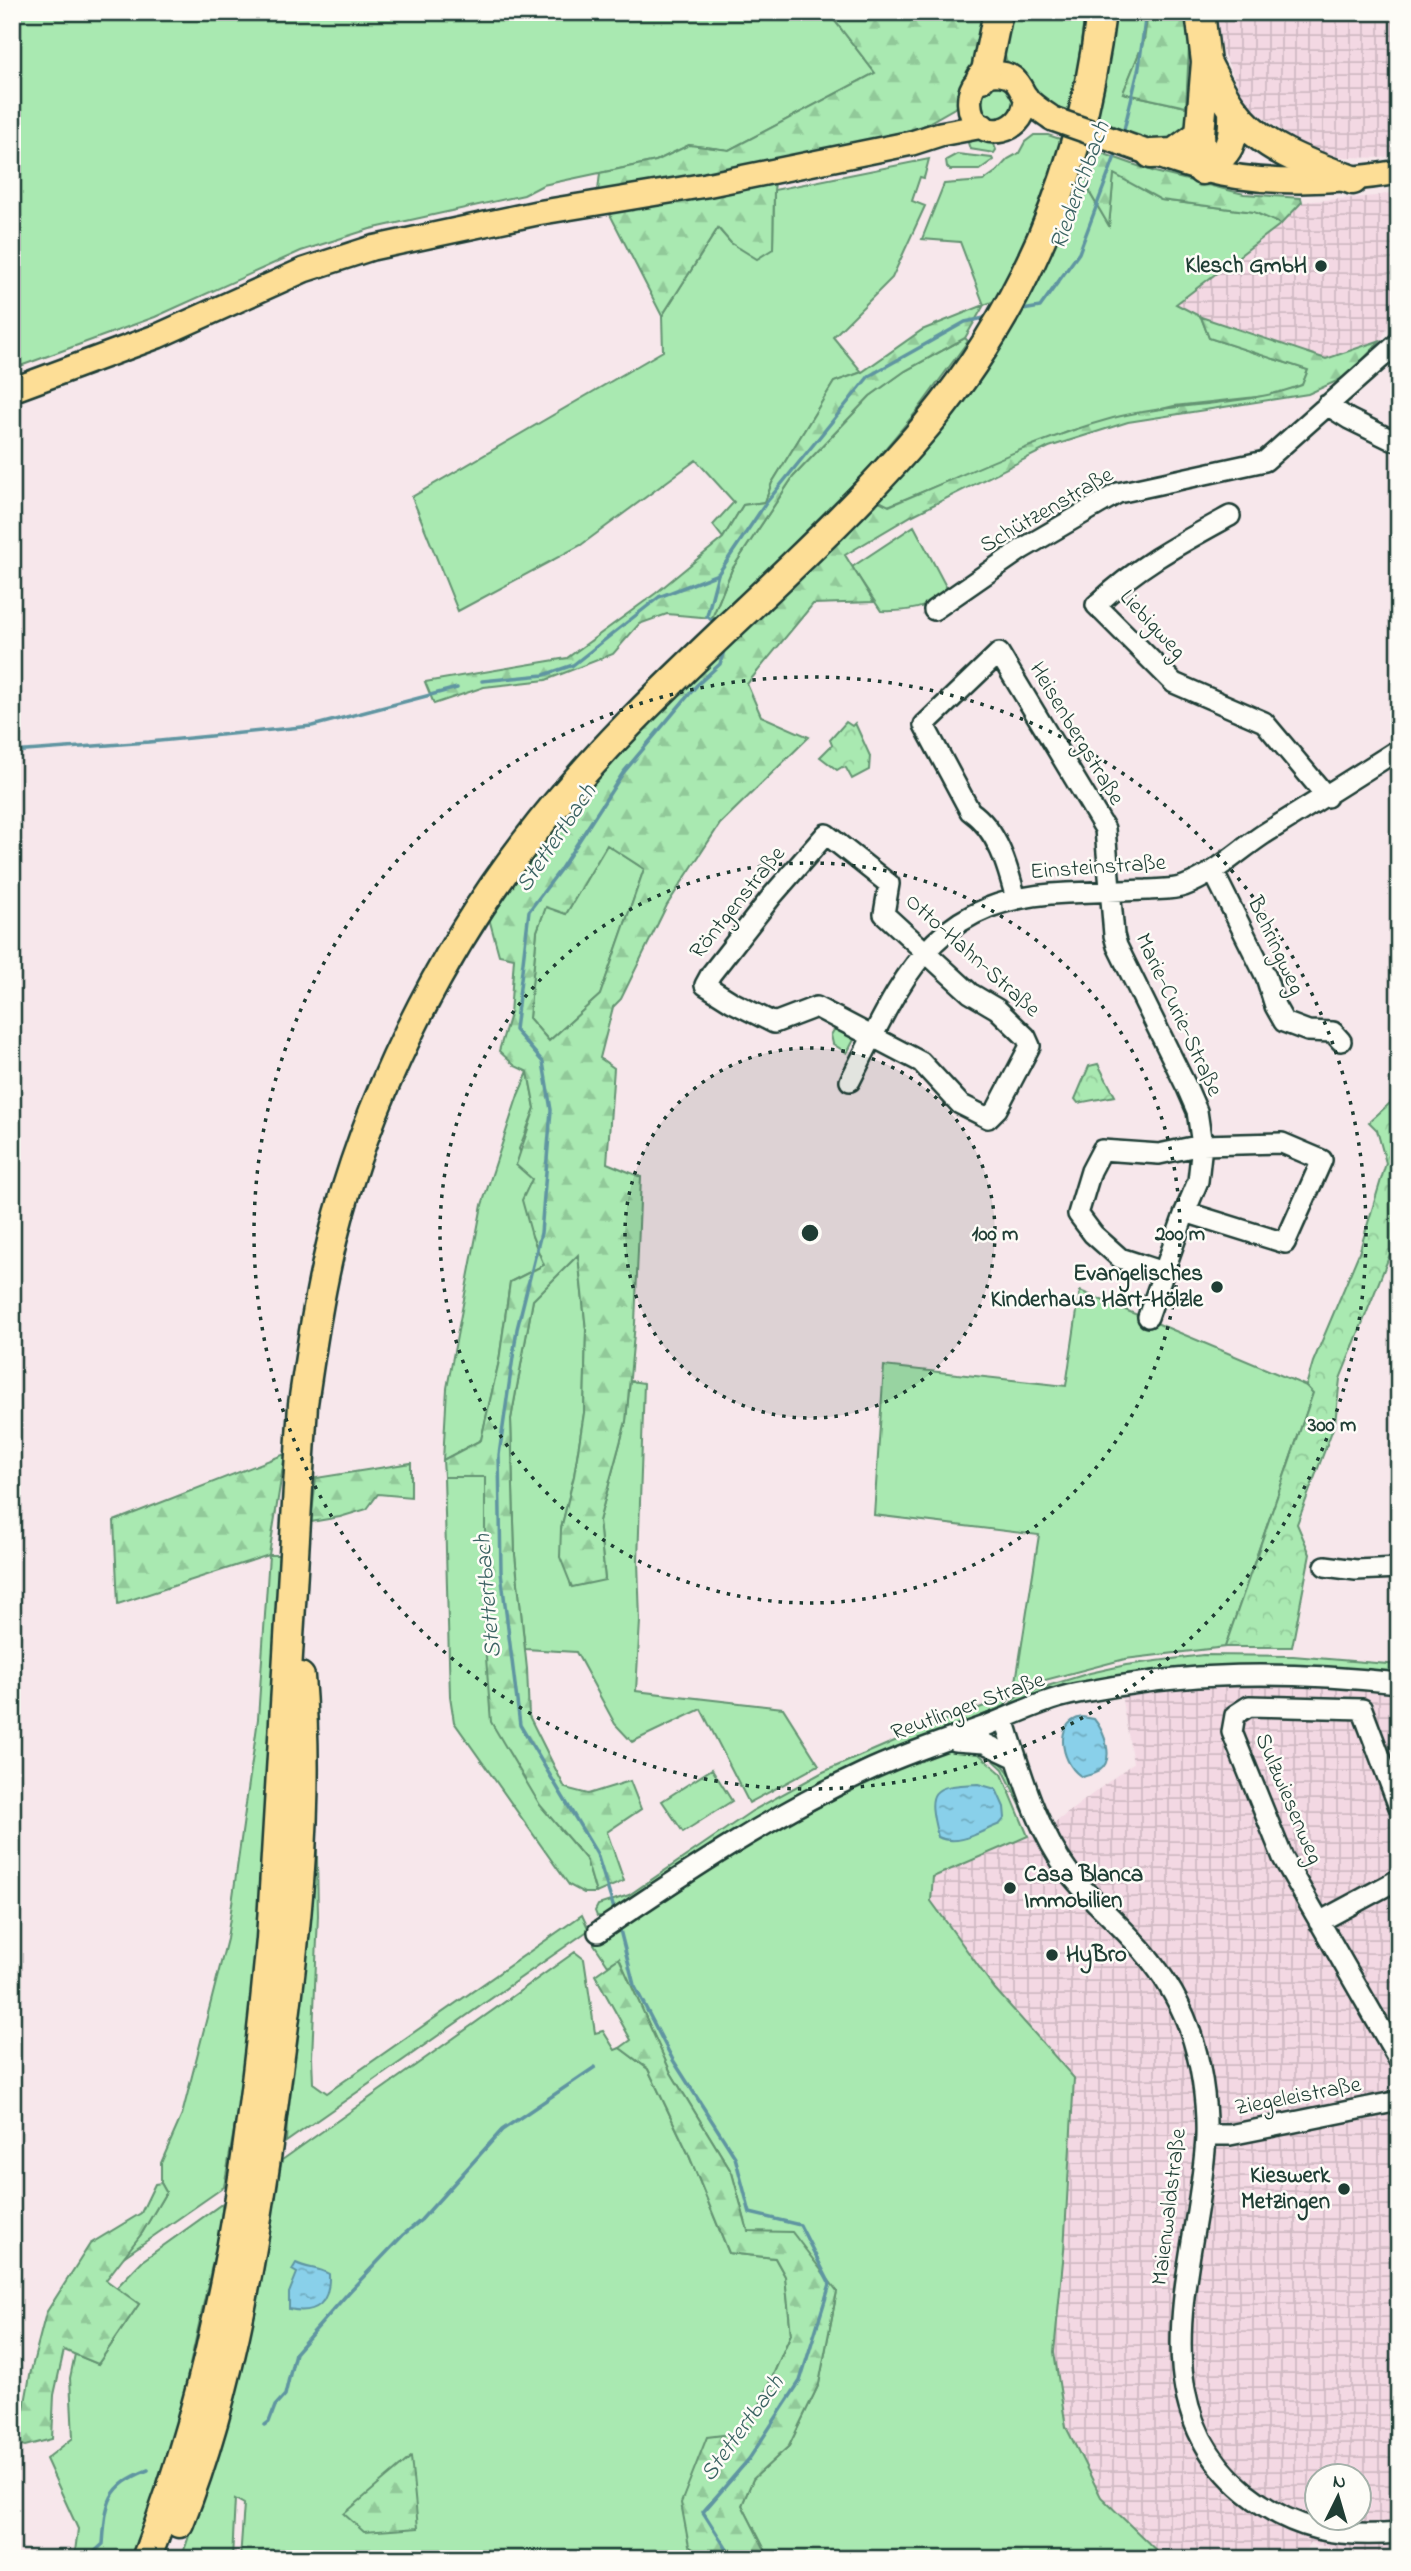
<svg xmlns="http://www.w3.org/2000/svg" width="1411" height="2571" font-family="'Indie Flower',sans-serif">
<defs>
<pattern id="industrial-grid" width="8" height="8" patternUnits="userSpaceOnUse" patternTransform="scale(1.75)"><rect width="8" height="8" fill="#f3d8e3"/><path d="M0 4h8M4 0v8" fill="none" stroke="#d0bac3"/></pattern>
<pattern id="forest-firs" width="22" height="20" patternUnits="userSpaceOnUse" patternTransform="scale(1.75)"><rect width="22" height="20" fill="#a9e9b1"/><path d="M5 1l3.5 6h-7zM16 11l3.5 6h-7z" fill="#91c999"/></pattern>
<pattern id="park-crowns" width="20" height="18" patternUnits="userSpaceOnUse" patternTransform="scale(1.75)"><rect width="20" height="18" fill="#a9e9b1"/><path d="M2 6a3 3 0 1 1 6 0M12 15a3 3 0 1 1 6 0" fill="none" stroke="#91c999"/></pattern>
<pattern id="water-ripples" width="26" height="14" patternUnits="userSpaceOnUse" patternTransform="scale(1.75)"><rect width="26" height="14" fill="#89d0ea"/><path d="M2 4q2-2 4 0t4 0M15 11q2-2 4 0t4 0" fill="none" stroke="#6faabe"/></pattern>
</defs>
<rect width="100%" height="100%" fill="#f7e7eb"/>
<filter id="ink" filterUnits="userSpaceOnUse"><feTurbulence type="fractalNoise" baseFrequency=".0143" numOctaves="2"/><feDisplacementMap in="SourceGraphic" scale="14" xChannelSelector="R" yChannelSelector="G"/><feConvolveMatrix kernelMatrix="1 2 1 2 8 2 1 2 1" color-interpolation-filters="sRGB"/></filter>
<g filter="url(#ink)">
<path fill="url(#industrial-grid)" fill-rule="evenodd" d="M 1216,12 L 1399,12 L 1399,154 L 1381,158 L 1316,156 L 1246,104 L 1222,50 Z
M 1399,191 L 1399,313 L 1394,314 L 1381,340 L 1326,359 L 1201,317 L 1175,304 L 1281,224 L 1302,202 L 1376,196 Z
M 1226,1667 L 1399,1676 L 1399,2552 L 1366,2555 L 1309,2543 L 1303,2559 L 1165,2559 L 1101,2497 L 1066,2427 L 1054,2352 L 1064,2251 L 1074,2078 L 995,1989 L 931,1901 L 932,1877 L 1048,1828 L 1133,1763 L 1118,1677 L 1177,1669 ZM 1316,2476 L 1358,2476 L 1358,2518 L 1316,2518 Z"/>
<path fill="#a9e9b1" stroke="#649372" stroke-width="2" d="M 12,12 L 828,12 L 875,73 L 729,150 L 689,145 L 656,161 L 543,185 L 524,195 L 370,229 L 301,251 L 155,317 L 12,369 Z
M 1005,12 L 1085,12 L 1072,113 L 1042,101 L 1024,76 L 1006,60 L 1001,36 Z
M 1113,12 L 1148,12 L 1144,41 L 1123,93 L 1186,107 L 1192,116 L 1179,140 L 1151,142 L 1092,117 Z
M 997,81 L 1015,90 L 1016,111 L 1000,122 L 982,115 L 977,96 Z
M 965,133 C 980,135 992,134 996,150 L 994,153 L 970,149 Z
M 1034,135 L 1048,135 L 1066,141 L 1039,219 L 1000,299 L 984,305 L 960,242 L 922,239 L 944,184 L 983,181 L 997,171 L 1008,159 L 1019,153 L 1025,142 Z
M 957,154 L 992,158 L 993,160 L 979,170 L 950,170 L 947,167 L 946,160 Z
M 929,159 L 924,178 L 920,177 L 912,201 L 925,206 L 892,278 L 833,337 L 862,372 L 834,382 L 772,483 L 765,502 L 743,505 L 723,538 L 713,525 L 734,502 L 696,460 L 581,545 L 458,611 L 412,497 L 663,351 L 662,316 L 718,228 L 731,243 L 773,249 L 774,190 Z
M 1084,168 L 1091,195 L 1109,225 L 1114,173 L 1161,200 L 1254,212 L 1281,224 L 1176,304 L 1201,317 L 1209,338 L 1308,370 L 1302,385 L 1275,395 L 1174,406 L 1070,431 L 888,506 L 876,499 L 1011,325 L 1066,222 Z
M 965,338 L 968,341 L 917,411 L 868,469 L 716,621 L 712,618 L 732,569 L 793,477 L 870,396 L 905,371 Z
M 914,526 L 950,594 C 925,608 910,612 881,611 L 852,567 Z
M 606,844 L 644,869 L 600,995 L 549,1041 L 529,1018 L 537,931 L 546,906 L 566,914 Z
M 843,1027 L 857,1034 L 847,1053 L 833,1044 L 831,1035 L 834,1030 Z
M 528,1072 L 535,1108 L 519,1149 L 532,1179 L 532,1236 L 544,1265 L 510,1282 L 499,1361 L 481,1440 L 443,1460 L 447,1388 L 482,1205 L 518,1095 Z
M 578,1255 L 586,1330 L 584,1413 L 574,1476 L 561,1529 L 571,1586 L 605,1579 L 599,1521 L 626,1421 L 630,1381 L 644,1383 L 638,1561 L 640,1621 L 636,1691 L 783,1708 L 819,1765 L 749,1803 L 701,1709 L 632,1742 L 615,1724 L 576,1652 L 525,1649 L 515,1555 L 511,1419 L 533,1300 Z
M 1080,1291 L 1309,1387 L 1313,1393 L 1225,1647 L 1125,1659 L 1015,1688 L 1039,1535 L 874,1515 L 884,1366 L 1066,1386 Z
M 444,1477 L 485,1477 L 485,1645 L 540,1805 L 586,1859 L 596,1893 L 584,1893 L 569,1885 L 454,1722 L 450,1696 Z
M 269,1555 L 284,1555 L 266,1835 L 248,2031 L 243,2079 L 224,2187 L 122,2258 L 142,2233 L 166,2192 L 161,2183 L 161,2163 L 182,2115 L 227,1939 L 258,1719 Z
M 1203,1655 L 1293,1656 L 1399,1665 L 1399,1676 L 1226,1667 L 1177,1669 L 1118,1677 L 1009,1705 L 1018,1695 L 1090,1673 L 1126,1665 Z
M 1010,1697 L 1004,1707 L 936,1733 L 828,1781 L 604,1917 L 597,1916 L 595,1911 L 598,1905 L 629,1895 L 752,1811 L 823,1772 L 934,1724 Z
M 958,1747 L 980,1748 L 980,1755 L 1002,1774 L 1028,1836 L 933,1877 L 931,1901 L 995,1989 L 1074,2078 L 1064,2251 L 1054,2352 L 1066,2427 L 1101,2497 L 1165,2559 L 761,2559 L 765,2550 L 742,2505 L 753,2479 L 789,2446 L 819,2384 L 837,2291 L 748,2232 L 732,2173 L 671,2073 L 619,1959 L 608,1965 L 594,1944 L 735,1851 L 916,1756 Z
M 988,1755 C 1011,1764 1016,1788 1026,1809 L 1024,1813 L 1003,1769 Z
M 712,1769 L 732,1801 L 683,1832 L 662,1801 Z
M 316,1800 L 318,1915 L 312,2057 L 313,2083 L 327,2093 L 582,1915 L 589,1930 L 286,2142 L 290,2067 Z
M 575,1952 L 584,1959 L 595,2033 L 603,2031 L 615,2050 L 620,2048 L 648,2069 L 688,2153 L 729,2253 L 775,2258 L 785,2276 L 791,2334 L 748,2432 L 707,2438 L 689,2545 L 706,2559 L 240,2559 L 244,2504 L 235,2499 L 232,2559 L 181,2559 C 227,2430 254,2294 282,2160 Z
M 223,2203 L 219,2234 L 178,2419 L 156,2492 L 131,2559 L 74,2559 L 78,2529 L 46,2459 L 73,2438 L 70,2378 L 75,2354 L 98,2364 L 139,2304 L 116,2288 L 142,2261 Z"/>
<path fill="url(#forest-firs)" stroke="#649372" stroke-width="2" fill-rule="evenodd" d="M 828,12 L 989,12 L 982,51 L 958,106 L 921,127 L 778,164 L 774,190 L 773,249 L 757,259 L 731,243 L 718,228 L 662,316 L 598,191 L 600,173 L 656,161 L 689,145 L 729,150 L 875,73 Z
M 1148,12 L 1188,12 L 1190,27 L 1186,107 L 1123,93 L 1144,41 Z
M 1093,150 L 1155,172 L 1244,194 L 1301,198 L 1302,202 L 1281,224 L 1254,212 L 1161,200 L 1114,174 L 1109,226 L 1091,195 L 1084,168 Z
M 984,305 L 965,338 L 905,371 L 870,396 L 793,477 L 732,569 L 712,618 L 667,614 L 639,624 L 613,654 L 546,680 L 484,687 L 434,704 L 425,682 L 567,658 L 656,593 L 723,538 L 743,505 L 765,502 L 772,483 L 834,382 L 862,372 L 922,330 Z
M 1201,317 L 1326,359 L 1381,340 L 1348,376 L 1308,394 L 1128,422 L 1049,447 L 911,516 L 845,555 L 874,602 L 813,604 L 747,684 L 761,716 L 809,737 L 720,824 L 667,905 L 621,999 L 613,1007 L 600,1058 L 614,1068 L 607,1163 L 641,1177 L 635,1323 L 626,1421 L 599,1521 L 605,1580 L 572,1587 L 560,1557 L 561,1529 L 574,1476 L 584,1413 L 586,1330 L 578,1255 L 533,1300 L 511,1419 L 515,1555 L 527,1669 L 529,1716 L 565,1788 L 588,1794 L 630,1781 L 641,1809 L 607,1832 L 624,1881 L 596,1893 L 586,1859 L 540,1805 L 491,1722 L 485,1645 L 485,1477 L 444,1477 L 443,1460 L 481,1440 L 499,1361 L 510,1282 L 544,1265 L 532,1236 L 522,1200 L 532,1179 L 516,1165 L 535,1108 L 528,1072 L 515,1066 L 499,1051 L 510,1014 L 514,958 L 499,955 L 487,911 L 601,772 L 681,693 L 740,630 L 875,499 L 889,506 C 962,476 1036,439 1113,418 C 1175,402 1243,407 1302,385 L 1308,370 L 1209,338 ZM 607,845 L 644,869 L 600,995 L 549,1041 L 529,1018 L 537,931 L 546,907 L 566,914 Z
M 285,1454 L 269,1555 L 118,1604 L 114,1521 Z
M 411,1463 L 411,1497 L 378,1494 L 367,1509 L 340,1517 L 311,1522 L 316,1478 Z
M 619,1958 L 671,2073 L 732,2173 L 748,2231 L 792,2232 L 837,2291 L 819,2384 L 789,2446 L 753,2479 L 742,2505 L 765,2550 L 761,2559 L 706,2559 L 689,2546 L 681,2503 L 707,2437 L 748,2432 L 791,2334 L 785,2276 L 775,2258 L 729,2253 L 688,2153 L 648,2069 L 620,2048 L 631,2040 L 595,1975 Z
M 161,2183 L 166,2192 L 142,2233 L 106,2280 L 139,2304 L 98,2364 L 64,2350 L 54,2395 L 52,2439 L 25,2446 L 12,2442 L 12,2426 L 22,2420 L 30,2375 L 46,2313 L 90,2244 L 141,2213 L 155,2184 Z
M 411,2457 L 418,2528 L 364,2532 L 344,2514 Z"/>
<path fill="url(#park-crowns)" stroke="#649372" stroke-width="2" d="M 846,722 L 852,726 L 855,723 L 870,756 L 869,770 L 852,779 L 846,768 L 842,767 L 837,770 L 820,757 L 832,745 L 830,740 Z
M 1098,1064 L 1115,1096 L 1078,1103 L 1075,1099 L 1089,1066 Z
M 1399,1095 L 1399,1232 L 1340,1379 L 1335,1423 L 1297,1524 L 1310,1554 L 1292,1647 L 1225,1647 L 1313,1393 L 1306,1386 L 1313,1362 L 1359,1253 L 1386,1163 L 1377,1130 L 1369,1122 Z"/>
<path fill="url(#water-ripples)" stroke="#5f95a1" stroke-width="2" d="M 1082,1717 L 1094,1719 C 1104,1731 1116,1760 1099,1771 C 1095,1774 1088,1775 1083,1777 C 1064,1769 1050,1723 1082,1717 Z
M 978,1784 L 996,1789 L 1004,1807 L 1005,1818 L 1000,1824 C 981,1831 958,1847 938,1837 C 926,1789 930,1786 978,1784 Z
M 296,2263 C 307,2269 318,2267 329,2274 C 330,2303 317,2315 289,2309 L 289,2293 L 297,2273 L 292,2270 Z"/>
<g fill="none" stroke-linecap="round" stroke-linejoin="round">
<path stroke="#5f95a1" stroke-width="3.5" d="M 1123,134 L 1139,67 L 1146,12
M 1017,311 L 1040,307 L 1079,253 L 1117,151
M 717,625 L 707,616 L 718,574 L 766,503 L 869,376 L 965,322 L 989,317
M 482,681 L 544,675 L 573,665 L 659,597 L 718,574
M 12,752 L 149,742 L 312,726 L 457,688
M 615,1912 L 597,1854 L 520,1725 L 501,1572 L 499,1455 L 517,1329 L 541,1233 L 551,1110 L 543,1062 L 515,1030 L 529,911 L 560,870 L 623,773 L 697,685 L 720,664 L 725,647
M 619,1926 L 634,1985 L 673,2060 L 735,2157 L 750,2213 L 800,2225 L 830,2284 L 800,2381 L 749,2459 L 703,2512 L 733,2559
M 265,2425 L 269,2422 L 275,2406 L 285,2395 L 295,2353 L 350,2291 L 403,2235 L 421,2220 L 502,2130 L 595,2067
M 83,2556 L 92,2554 L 103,2544 C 106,2502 107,2486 148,2470
M 66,2559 L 71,2558"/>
<g stroke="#1f3d34" stroke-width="24">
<path id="minor" d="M 1327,405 L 1349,419 L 1392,440 L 1399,439
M 1230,516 C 1179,544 1139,565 1096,605 L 1174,683 L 1264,722 L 1327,797
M 934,610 L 1022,549 L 1118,493 L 1265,461 L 1399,342
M 826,834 L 889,884 L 884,914 L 970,993 L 997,1009 L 1026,1037 L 1030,1046 L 997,1109 L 988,1118 L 960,1104 L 921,1062 L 816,1007 L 774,1023 L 732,1002 L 705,985 L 711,974 L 772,896 Z
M 1213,871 L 1266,977 L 1275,1006 L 1284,1022 L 1308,1031 L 1333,1032 L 1341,1041
M 1016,899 C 1008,868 998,830 970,811 L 924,725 L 999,653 L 1105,829 L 1114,935 L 1117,946 L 1187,1088 L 1197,1111 L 1202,1145 L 1198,1181 L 1185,1212 L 1148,1317
M 850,1081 C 904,975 932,898 1067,893 C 1094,892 1121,891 1147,890 C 1159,889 1173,890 1184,886 C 1214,875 1238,851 1264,834 C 1309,806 1354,778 1399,749
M 1163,1272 L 1120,1258 L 1093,1234 L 1078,1214 L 1091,1171 L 1102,1150 L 1159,1154 L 1202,1145 L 1282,1143 L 1322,1160 L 1285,1243 L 1185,1212
M 1325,1566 L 1356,1570 L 1399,1568
M 1004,1719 C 1021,1772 1036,1829 1070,1874 C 1088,1897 1112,1917 1132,1939 C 1156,1964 1177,1995 1189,2028 C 1201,2061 1207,2101 1206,2137 C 1200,2256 1134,2400 1245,2492 C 1293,2531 1339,2538 1399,2533
M 955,1741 L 984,1743 L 1016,1758
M 1399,1807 L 1362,1709 L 1249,1706 L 1235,1715 L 1232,1732 L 1283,1858 L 1399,2060
M 1319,1922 L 1399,1879
M 598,1932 C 684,1874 770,1816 865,1772 C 903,1754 944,1741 983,1727 C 1014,1715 1046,1699 1078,1693 C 1188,1671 1287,1671 1399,1683
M 1206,2135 L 1230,2135 L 1399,2101"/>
</g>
<g stroke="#1f3d34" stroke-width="28">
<path id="major" d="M 1026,97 C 1026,113 1018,126 1002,130 C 961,139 957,68 1001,74 C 1018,76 1019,88 1027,99 C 1034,107 1045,113 1053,119
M 1124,144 C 1149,153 1174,162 1200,169 C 1264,186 1334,183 1399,172
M 12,390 L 158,336 L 304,270 L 372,248 L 537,213 L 706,185 L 912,143 L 940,134 L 983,126"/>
</g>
<g stroke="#1f3d34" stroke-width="33">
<path id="highway" d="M 1200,12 L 1206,62 L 1200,134 L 1202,170 C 1231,154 1234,142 1233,110
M 1206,62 C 1214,77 1222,95 1233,109 C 1260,148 1310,165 1353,180
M 981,78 L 986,71 L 998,12
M 1151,154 L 1174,153 L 1200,134
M 179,2523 C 234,2385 258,2225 277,2078 C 295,1946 311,1810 300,1677
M 146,2559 C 223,2362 252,2149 271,1939 L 303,1404 C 311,1349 319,1294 332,1241 C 366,1102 439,955 526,842 C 643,688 803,573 927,425 C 1027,304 1083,167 1101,12"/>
</g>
<use href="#minor" stroke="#fdfcf7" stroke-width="19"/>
<use href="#major" stroke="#fdde96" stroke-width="23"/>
<use href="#highway" stroke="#fdde96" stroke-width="28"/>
<g stroke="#1f3d34" stroke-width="28" stroke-linecap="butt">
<path id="major-bridge" d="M 1053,119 L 1124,144"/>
</g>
<use href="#major-bridge" stroke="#fdde96" stroke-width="23"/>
</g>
</g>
<circle cx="810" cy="1233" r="185" fill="#1f3d34" fill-opacity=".12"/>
<g fill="none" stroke="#1f3d34" stroke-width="3.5" stroke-dasharray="3.5 7">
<circle cx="810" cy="1233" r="185"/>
<circle cx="810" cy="1233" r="370"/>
<circle cx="810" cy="1233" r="556"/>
</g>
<g fill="#1f3d34" stroke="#fdfcf7" stroke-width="2.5">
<circle cx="1321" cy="266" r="7"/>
<circle cx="1217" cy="1287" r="7"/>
<circle cx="1010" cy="1888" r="7"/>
<circle cx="1052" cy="1955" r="7"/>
<circle cx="1344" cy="2189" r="7"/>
</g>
<g text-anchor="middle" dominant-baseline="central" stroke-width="5" stroke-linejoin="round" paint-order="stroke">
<g font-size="23" font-weight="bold" fill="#1f3d34" stroke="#fdfcf7" text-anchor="end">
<text x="1307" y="266">Klesch GmbH</text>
<text x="1203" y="1274">Evangelisches<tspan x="1203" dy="26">Kinderhaus Hart-Hölzle</tspan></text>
<text x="1024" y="1875" text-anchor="start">Casa Blanca<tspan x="1024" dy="26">Immobilien</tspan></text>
<text x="1066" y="1955" text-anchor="start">HyBro</text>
<text x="1330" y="2176">Kieswerk<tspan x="1330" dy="26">Metzingen</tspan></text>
</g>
<g font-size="23" fill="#1f3d34" stroke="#fdfcf7">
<text transform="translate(1047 511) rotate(-30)">Schützenstraße</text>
<text transform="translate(1152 625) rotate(47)">Liebigweg</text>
<text transform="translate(1076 734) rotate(59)">Heisenbergstraße</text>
<text transform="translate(1098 868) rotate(-4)">Einsteinstraße</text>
<text transform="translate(738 903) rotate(-51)">Röntgenstraße</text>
<text transform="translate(1275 946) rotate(65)">Behringweg</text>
<text transform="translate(972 956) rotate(42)">Otto-Hahn-Straße</text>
<text transform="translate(1178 1015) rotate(65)">Marie-Curie-Straße</text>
<text transform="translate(968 1707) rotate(-20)">Reutlinger Straße</text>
<text transform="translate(1288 1799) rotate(67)">Sulzwiesenweg</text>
<text transform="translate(1298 2097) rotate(-11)">Ziegeleistraße</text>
<text transform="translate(1170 2207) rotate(-83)">Maienwaldstraße</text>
</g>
<g font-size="24" font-style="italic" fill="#3a6262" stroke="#fdfcf7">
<text transform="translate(1081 186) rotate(-70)">Riederichbach</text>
<text transform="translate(557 839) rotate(-56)">Stettertbach</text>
<text transform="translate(489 1596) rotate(-95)">Stettertbach</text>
<text transform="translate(743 2429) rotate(-54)">Stettertbach</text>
</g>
</g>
<circle cx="810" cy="1233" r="10" fill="#1f3d34" stroke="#fdfcf7" stroke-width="3.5"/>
<g font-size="21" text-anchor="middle" font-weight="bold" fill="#1f3d34" stroke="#fdfcf7" stroke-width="5" stroke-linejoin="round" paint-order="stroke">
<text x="995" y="1240">100 m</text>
<text x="1180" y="1240">200 m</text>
<text x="1332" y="1431">300 m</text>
</g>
<rect width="1411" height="2571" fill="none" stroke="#fdfcf7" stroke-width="42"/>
<rect x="21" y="21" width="1369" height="2529" fill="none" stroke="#1f3d34" stroke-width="2.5" filter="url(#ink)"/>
<g transform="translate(1338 2497) rotate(5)"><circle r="33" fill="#fdfcf7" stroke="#a4b0a9" stroke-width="2"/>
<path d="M0-5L12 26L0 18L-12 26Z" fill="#1f3d34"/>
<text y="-10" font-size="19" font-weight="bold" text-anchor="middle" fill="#1f3d34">N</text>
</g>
</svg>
